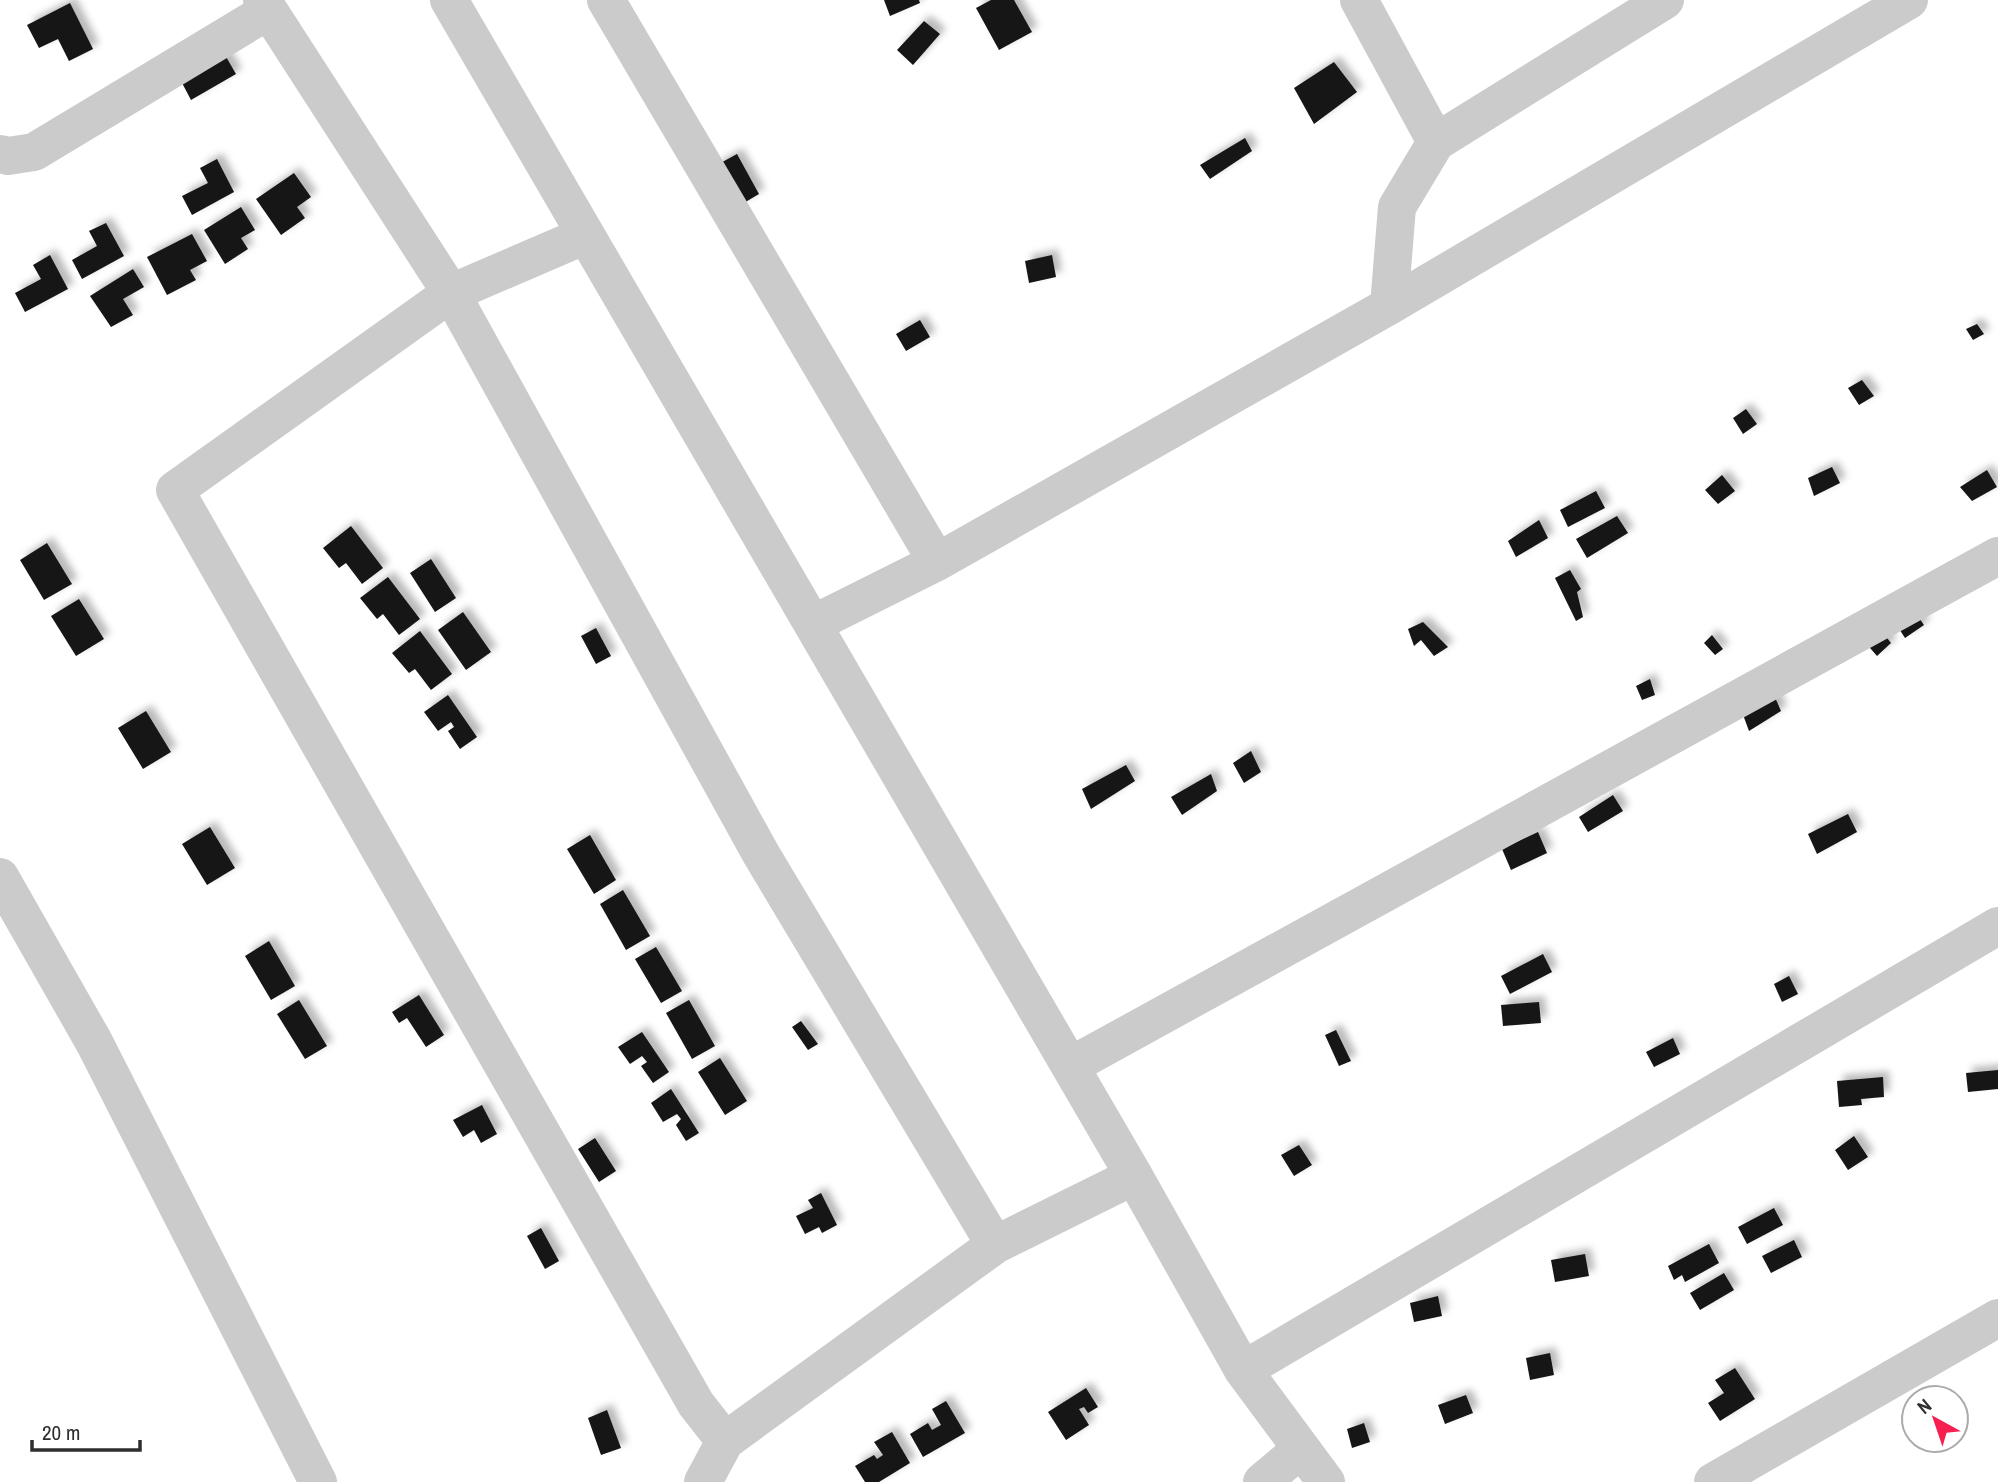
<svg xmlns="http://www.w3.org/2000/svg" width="1998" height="1482" font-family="'Archivo Narrow',sans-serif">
<defs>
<filter id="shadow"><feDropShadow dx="6" dy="-6" stdDeviation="3.5" flood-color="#0004"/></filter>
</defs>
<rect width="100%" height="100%" fill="#fff"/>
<path fill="#151515" filter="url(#shadow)" d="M 884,0 L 919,0 L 920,3 L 890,16 Z
M 991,0 L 1014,0 L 1032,32 L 999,50 L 976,8 Z
M 70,3 L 93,49 L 69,61 L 58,39 L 39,48 L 27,25 Z
M 924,21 L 940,34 L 913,65 L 897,50 Z
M 225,55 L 236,74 L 191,100 L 181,81 Z
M 1334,62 L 1357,92 L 1314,124 L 1294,88 Z
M 1245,138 L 1252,151 L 1210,179 L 1200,165 Z
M 737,154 L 759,194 L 737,207 L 715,166 Z
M 217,159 L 234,192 L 192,215 L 182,196 L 208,183 L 200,168 Z
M 294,173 L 311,197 L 297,207 L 305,218 L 281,235 L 256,199 Z
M 241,207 L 255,230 L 241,238 L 248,249 L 225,264 L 204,230 Z
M 106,223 L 124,256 L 82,279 L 72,260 L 97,246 L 89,231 Z
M 192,234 L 207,261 L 190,270 L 196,280 L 167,295 L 147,257 Z
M 50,255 L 68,289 L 25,312 L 15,293 L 41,279 L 33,265 Z
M 1052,255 L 1056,277 L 1029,283 L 1025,261 Z
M 133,269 L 144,287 L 123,299 L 133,315 L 111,327 L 90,296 Z
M 920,320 L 930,337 L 906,351 L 896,334 Z
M 1977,324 L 1984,334 L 1973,340 L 1966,329 Z
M 1862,380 L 1874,396 L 1859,405 L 1848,388 Z
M 1746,409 L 1757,424 L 1743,434 L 1733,418 Z
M 1832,467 L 1840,483 L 1814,496 L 1808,478 Z
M 1987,470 L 1997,487 L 1972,501 L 1960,487 Z
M 1722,475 L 1735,491 L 1718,504 L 1705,490 Z
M 1596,491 L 1605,508 L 1568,527 L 1560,510 Z
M 1617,516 L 1628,533 L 1587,558 L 1576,539 Z
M 1539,520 L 1548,538 L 1516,557 L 1508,541 Z
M 351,526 L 383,568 L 362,584 L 346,563 L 339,568 L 323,548 Z
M 47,543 L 72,584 L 44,600 L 20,560 Z
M 431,559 L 456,598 L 435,612 L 410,573 Z
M 1570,570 L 1581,589 L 1577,592 L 1583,617 L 1576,621 L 1555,578 Z
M 388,577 L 420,619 L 399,635 L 383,614 L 377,619 L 360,598 Z
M 79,599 L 104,639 L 76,656 L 51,616 Z
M 1913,609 L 1924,625 L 1905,638 L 1894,621 Z
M 463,612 L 491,652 L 466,670 L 438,630 Z
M 1423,622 L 1448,647 L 1434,656 L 1421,640 L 1414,646 L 1408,629 Z
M 596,628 L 611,656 L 596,664 L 581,636 Z
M 1880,629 L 1891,643 L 1877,656 L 1864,641 Z
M 420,631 L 452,674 L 431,690 L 415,669 L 409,673 L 392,653 Z
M 1712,635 L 1723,649 L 1715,655 L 1704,643 Z
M 1650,679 L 1655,695 L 1642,700 L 1636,686 Z
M 448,695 L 477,737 L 460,749 L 448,731 L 454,727 L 451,722 L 438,731 L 424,712 Z
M 1774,695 L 1781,711 L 1749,731 L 1742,712 Z
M 146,711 L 171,752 L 143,769 L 118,728 Z
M 1251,751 L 1261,772 L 1244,783 L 1233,763 Z
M 1126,765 L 1135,781 L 1091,809 L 1082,789 Z
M 1211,774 L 1217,791 L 1182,815 L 1171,797 Z
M 1613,795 L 1623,811 L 1588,832 L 1579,817 Z
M 1848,814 L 1857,832 L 1817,854 L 1808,834 Z
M 210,827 L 235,868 L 207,885 L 182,844 Z
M 1538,832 L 1547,853 L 1511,870 L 1502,849 Z
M 590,835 L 616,880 L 594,894 L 567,849 Z
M 623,890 L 650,936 L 626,950 L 600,904 Z
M 269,941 L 295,986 L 271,1000 L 245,956 Z
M 656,947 L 682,991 L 661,1003 L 635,959 Z
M 1543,954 L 1552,972 L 1510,994 L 1501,976 Z
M 1789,976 L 1798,994 L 1782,1002 L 1774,984 Z
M 419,995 L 444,1035 L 426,1047 L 407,1018 L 399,1023 L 392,1012 Z
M 299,1000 L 327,1046 L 305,1059 L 277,1014 Z
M 689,1000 L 715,1046 L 692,1059 L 666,1013 Z
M 1539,1002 L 1541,1023 L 1503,1026 L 1501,1005 Z
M 801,1021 L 818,1044 L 808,1050 L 792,1027 Z
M 1336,1030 L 1351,1061 L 1339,1066 L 1325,1035 Z
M 642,1032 L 669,1072 L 653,1083 L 641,1066 L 647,1062 L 642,1056 L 630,1064 L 618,1047 Z
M 1673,1038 L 1680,1054 L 1654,1067 L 1646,1052 Z
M 720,1058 L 747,1101 L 725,1115 L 698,1072 Z
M 1998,1070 L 1998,1089 L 1968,1092 L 1966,1073 Z
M 1883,1077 L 1884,1097 L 1861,1099 L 1862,1105 L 1839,1107 L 1837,1081 Z
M 671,1089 L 699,1133 L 686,1141 L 676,1125 L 681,1119 L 677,1114 L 663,1122 L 651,1103 Z
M 482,1105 L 497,1134 L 481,1143 L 474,1130 L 463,1137 L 453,1120 Z
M 1854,1136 L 1868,1157 L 1848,1170 L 1835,1150 Z
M 595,1138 L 616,1171 L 599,1182 L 578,1149 Z
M 1299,1145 L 1312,1165 L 1294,1176 L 1281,1155 Z
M 821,1193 L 837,1225 L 822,1233 L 819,1227 L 805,1234 L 796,1216 L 813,1208 L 808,1200 Z
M 1774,1208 L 1783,1225 L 1747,1244 L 1738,1227 Z
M 541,1228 L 559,1261 L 545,1269 L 527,1236 Z
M 1794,1240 L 1802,1257 L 1771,1273 L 1762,1256 Z
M 1709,1244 L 1719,1263 L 1685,1282 L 1682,1275 L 1674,1280 L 1668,1266 Z
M 1585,1254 L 1589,1276 L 1555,1282 L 1551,1260 Z
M 1724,1273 L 1734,1290 L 1700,1310 L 1690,1293 Z
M 1438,1296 L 1442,1316 L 1414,1322 L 1410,1303 Z
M 1550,1353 L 1554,1375 L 1530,1380 L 1526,1358 Z
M 1735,1368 L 1755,1399 L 1720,1421 L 1708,1403 L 1724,1393 L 1715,1380 Z
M 1086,1388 L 1098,1407 L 1088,1413 L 1084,1407 L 1079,1409 L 1089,1425 L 1066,1440 L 1048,1412 Z
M 1466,1395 L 1473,1413 L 1445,1424 L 1438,1405 Z
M 946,1401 L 965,1433 L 923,1457 L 910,1434 L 928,1423 L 932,1430 L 941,1425 L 932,1409 Z
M 607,1410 L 621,1448 L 601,1455 L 588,1418 Z
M 1364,1423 L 1370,1442 L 1352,1448 L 1347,1429 Z
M 892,1432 L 910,1463 L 879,1482 L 865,1482 L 855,1466 L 874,1455 L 877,1459 L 883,1455 L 874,1442 Z"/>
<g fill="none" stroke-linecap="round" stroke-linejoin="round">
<path stroke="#cbcbcb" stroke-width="38" d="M 262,0 L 451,293 L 761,854 L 995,1245
M 449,0 L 1134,1176 L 1243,1370 L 1326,1482
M 606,0 L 937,562
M 1359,0 L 1436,142
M 0,154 L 8,156 L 34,152 L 268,11
M 586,235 L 451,293 L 175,490 L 696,1404 L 725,1441 L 995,1245 L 1134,1176
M 1389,306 L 1397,207 L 1436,142 L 1665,0
M 813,624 L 937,562 L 1389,306 L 1909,0
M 0,877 L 94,1042 L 318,1482
M 1070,1066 L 1998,556
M 1243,1370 L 1998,926
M 703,1482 L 725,1441
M 1262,1482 L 1300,1450
M 1713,1482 L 1998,1318"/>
</g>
<g transform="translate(1935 1419) rotate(320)"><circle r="33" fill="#ffffff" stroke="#ababab" stroke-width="2"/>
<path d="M0-5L12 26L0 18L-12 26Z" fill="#f71f50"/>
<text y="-10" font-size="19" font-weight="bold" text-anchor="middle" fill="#2e2e2e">N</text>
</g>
<path d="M32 1440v10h108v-10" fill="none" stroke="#2e2e2e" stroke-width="3.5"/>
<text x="42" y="1440" font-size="21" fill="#2e2e2e" stroke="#ffffff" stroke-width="5" paint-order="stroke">20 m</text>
</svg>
